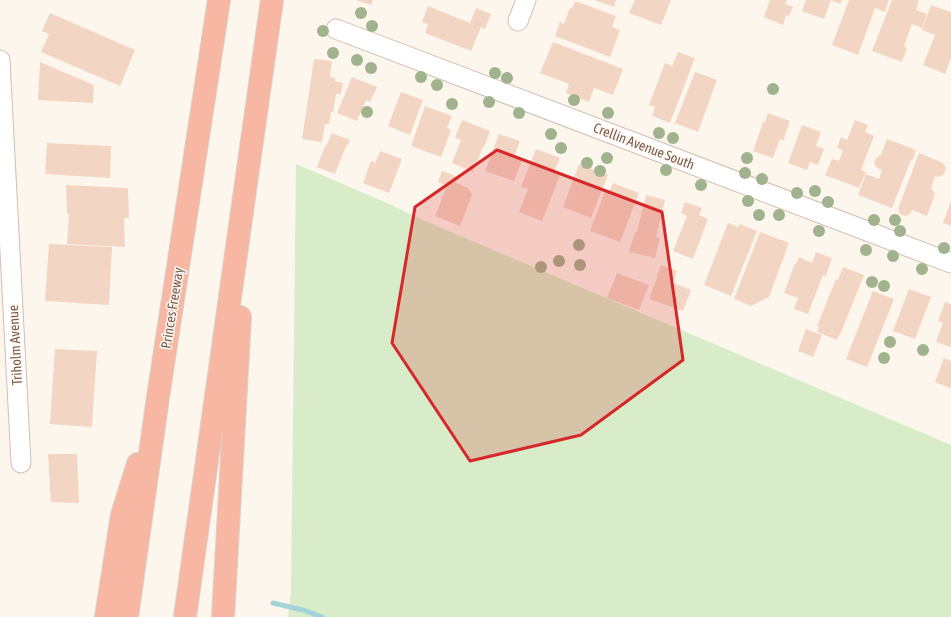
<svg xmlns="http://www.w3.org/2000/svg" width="951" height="617" font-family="'Asap Condensed',sans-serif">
<rect width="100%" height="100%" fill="#fdf6ec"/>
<path fill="#d8ecc9" d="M 296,164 L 387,203 L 423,220 L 951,445 L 951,617 L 288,617 L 291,591 Z"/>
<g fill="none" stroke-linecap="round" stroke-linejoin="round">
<path stroke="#a5d3da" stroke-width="5" d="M 273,603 L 303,610 L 322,617"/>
</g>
<path fill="#f3d5c3" d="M 356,0 L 373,0 L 371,5 Z
M 594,0 L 616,0 L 614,7 Z
M 635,0 L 671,0 L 661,25 L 629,13 Z
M 770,0 L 787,0 L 785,4 L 793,7 L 789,16 L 786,15 L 783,25 L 764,17 Z
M 806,0 L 842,0 L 840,4 L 831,0 L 824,19 L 802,11 Z
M 849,0 L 889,0 L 885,12 L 875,8 L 858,55 L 832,45 Z
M 892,0 L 916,0 L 919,1 L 916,10 L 927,14 L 922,28 L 912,24 L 904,46 L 907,48 L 902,62 L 872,51 Z
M 575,1 L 616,16 L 612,27 L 620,30 L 610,57 L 555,36 L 560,22 L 564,24 L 570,8 L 572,9 Z
M 931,5 L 951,12 L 951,58 L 945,74 L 923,65 L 935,35 L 922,30 Z
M 428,6 L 470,23 L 476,8 L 491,14 L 485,29 L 481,27 L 471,51 L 425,33 L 428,24 L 422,22 Z
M 50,13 L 135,50 L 120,86 L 41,52 L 49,34 L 42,31 Z
M 553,42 L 623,69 L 613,95 L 594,88 L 589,102 L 566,93 L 569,84 L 540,73 Z
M 678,52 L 695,58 L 670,123 L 652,116 L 655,107 L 649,105 L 665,63 L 672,66 Z
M 314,59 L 332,61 L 330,77 L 335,78 L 335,81 L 343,83 L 341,94 L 336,94 L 333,112 L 331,112 L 329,124 L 325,124 L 322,142 L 302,139 Z
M 40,62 L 94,85 L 93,103 L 38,100 Z
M 695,72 L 717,80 L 698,132 L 675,123 Z
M 352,77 L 377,87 L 370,102 L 366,100 L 357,121 L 337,113 Z
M 401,92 L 423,100 L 410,135 L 388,126 Z
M 425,106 L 452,116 L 447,128 L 451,130 L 441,157 L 411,146 Z
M 768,113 L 790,121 L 783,141 L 780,139 L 773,158 L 753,151 L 763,122 L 765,122 Z
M 462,120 L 490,131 L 484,147 L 483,147 L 473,172 L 452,163 L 461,140 L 455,138 Z
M 855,120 L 868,125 L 865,132 L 874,136 L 861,170 L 866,172 L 859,188 L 825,175 L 832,159 L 839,161 L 843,150 L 837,148 L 841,137 L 847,140 Z
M 802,125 L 821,132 L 816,146 L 824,149 L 818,165 L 810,162 L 807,170 L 788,163 Z
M 332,133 L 350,140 L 348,145 L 347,144 L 335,174 L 317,167 L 325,146 L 326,147 Z
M 499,134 L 520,141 L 514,157 L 522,160 L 514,181 L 485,171 Z
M 887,139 L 916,150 L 912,161 L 911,160 L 892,208 L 858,195 L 866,174 L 879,179 L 882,170 L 877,168 L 874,163 L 877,157 L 881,155 Z
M 47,143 L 111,146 L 110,178 L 45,174 Z
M 536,149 L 560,158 L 554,172 L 560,175 L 542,221 L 519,212 L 528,189 L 521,187 Z
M 380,151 L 402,159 L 389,193 L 363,183 L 371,161 L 375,163 Z
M 919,153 L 943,163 L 946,168 L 944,174 L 938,177 L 935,176 L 931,189 L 933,190 L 935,194 L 927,216 L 912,210 L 910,214 L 905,216 L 900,214 L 898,209 Z
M 579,164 L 608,175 L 591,218 L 563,207 Z
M 442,171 L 458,177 L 456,183 L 468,188 L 472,195 L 460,226 L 435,216 L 447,186 L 438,182 Z
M 613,183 L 639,193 L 620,242 L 590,231 L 605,191 L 609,192 Z
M 66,185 L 128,188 L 129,218 L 124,218 L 125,247 L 67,244 L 69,214 L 67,214 Z
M 646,195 L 665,200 L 656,237 L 660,238 L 655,258 L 629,252 L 635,232 L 637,232 Z
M 951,201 L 951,226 L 943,223 Z
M 685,202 L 702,208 L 699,215 L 708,219 L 693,259 L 673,251 L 687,216 L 681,213 Z
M 728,223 L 738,227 L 740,224 L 757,231 L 731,296 L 704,285 Z
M 760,232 L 789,243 L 769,297 L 751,306 L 734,299 Z
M 49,244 L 112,247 L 109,305 L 45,301 Z
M 816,252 L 832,258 L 826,276 L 823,275 L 808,314 L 794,309 L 798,298 L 784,293 L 795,263 L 796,264 L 799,257 L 812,263 Z
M 661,265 L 677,271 L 673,281 L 672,280 L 671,282 L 691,290 L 683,311 L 649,299 L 658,275 L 657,275 Z
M 843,267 L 864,275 L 840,335 L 839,335 L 837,340 L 817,332 L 819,327 L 817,326 L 836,279 L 838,280 Z
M 617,273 L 649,285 L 639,310 L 607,298 Z
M 909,289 L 931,297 L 915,339 L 893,331 Z
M 873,291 L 894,299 L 867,367 L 846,359 Z
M 945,302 L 951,304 L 951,347 L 936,342 L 943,323 L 938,321 Z
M 806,329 L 822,335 L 813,357 L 798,351 Z
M 55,349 L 97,351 L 92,427 L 50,424 Z
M 944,358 L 951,361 L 951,385 L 950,388 L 935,382 Z
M 48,454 L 77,454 L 79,503 L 51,502 Z"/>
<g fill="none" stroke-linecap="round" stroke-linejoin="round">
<g stroke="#d1beb0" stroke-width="21">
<path id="minor" d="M 518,21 L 526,0
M 336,29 L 951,263
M 0,60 L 21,463"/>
</g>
<g stroke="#dad1cd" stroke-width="24">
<path id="motorway" d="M 106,617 L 122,515 L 138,464
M 127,617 L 158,397 L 219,0
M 185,617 L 249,162 L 272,0
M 223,617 L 240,317"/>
</g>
<use href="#minor" stroke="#fff" stroke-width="19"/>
<use href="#motorway" stroke="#f7b7a3" stroke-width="22"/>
</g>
<g fill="#a0b28e">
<circle cx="361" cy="13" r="6"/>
<circle cx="372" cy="26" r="6"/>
<circle cx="323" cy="31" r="6"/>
<circle cx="333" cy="53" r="6"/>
<circle cx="357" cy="60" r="6"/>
<circle cx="371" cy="68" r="6"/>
<circle cx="495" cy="73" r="6"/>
<circle cx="421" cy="77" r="6"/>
<circle cx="507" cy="78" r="6"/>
<circle cx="437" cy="85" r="6"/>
<circle cx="773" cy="89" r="6"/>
<circle cx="574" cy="100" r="6"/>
<circle cx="489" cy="102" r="6"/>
<circle cx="452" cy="104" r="6"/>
<circle cx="367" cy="112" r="6"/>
<circle cx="519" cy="113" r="6"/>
<circle cx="608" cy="113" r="6"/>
<circle cx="659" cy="133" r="6"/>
<circle cx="551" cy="134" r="6"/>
<circle cx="673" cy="138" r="6"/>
<circle cx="561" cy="148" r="6"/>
<circle cx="607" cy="158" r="6"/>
<circle cx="747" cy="158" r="6"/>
<circle cx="587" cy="163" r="6"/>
<circle cx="666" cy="170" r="6"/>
<circle cx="600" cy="171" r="6"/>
<circle cx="745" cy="173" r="6"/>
<circle cx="762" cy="179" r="6"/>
<circle cx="701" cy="185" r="6"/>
<circle cx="815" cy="191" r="6"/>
<circle cx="797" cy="193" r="6"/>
<circle cx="748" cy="201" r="6"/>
<circle cx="828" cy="202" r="6"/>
<circle cx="759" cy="215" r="6"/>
<circle cx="779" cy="215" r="6"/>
<circle cx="874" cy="220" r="6"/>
<circle cx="895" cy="220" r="6"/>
<circle cx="819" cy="231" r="6"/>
<circle cx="900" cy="231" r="6"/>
<circle cx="579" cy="245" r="6"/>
<circle cx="944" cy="248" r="6"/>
<circle cx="866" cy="250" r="6"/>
<circle cx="893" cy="256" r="6"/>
<circle cx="559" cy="261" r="6"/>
<circle cx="580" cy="265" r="6"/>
<circle cx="541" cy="267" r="6"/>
<circle cx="922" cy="269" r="6"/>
<circle cx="872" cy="282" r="6"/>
<circle cx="884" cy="286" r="6"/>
<circle cx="890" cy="342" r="6"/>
<circle cx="923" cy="350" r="6"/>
<circle cx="884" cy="358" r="6"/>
</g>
<path fill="#d62828" fill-opacity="0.2" stroke="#d62828" stroke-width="3" stroke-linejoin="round" d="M 497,150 L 662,212 L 683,360 L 581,435 L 470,461 L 392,343 L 415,207 Z"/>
<g text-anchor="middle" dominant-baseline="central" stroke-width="3" stroke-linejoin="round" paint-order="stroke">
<g font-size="14" fill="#7a5c4d" stroke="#fffaf3">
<text transform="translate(644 146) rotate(21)">Crellin Avenue South</text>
<text transform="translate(172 308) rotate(-81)">Princes Freeway</text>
<text transform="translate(15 345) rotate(-93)">Triholm Avenue</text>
</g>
</g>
</svg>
